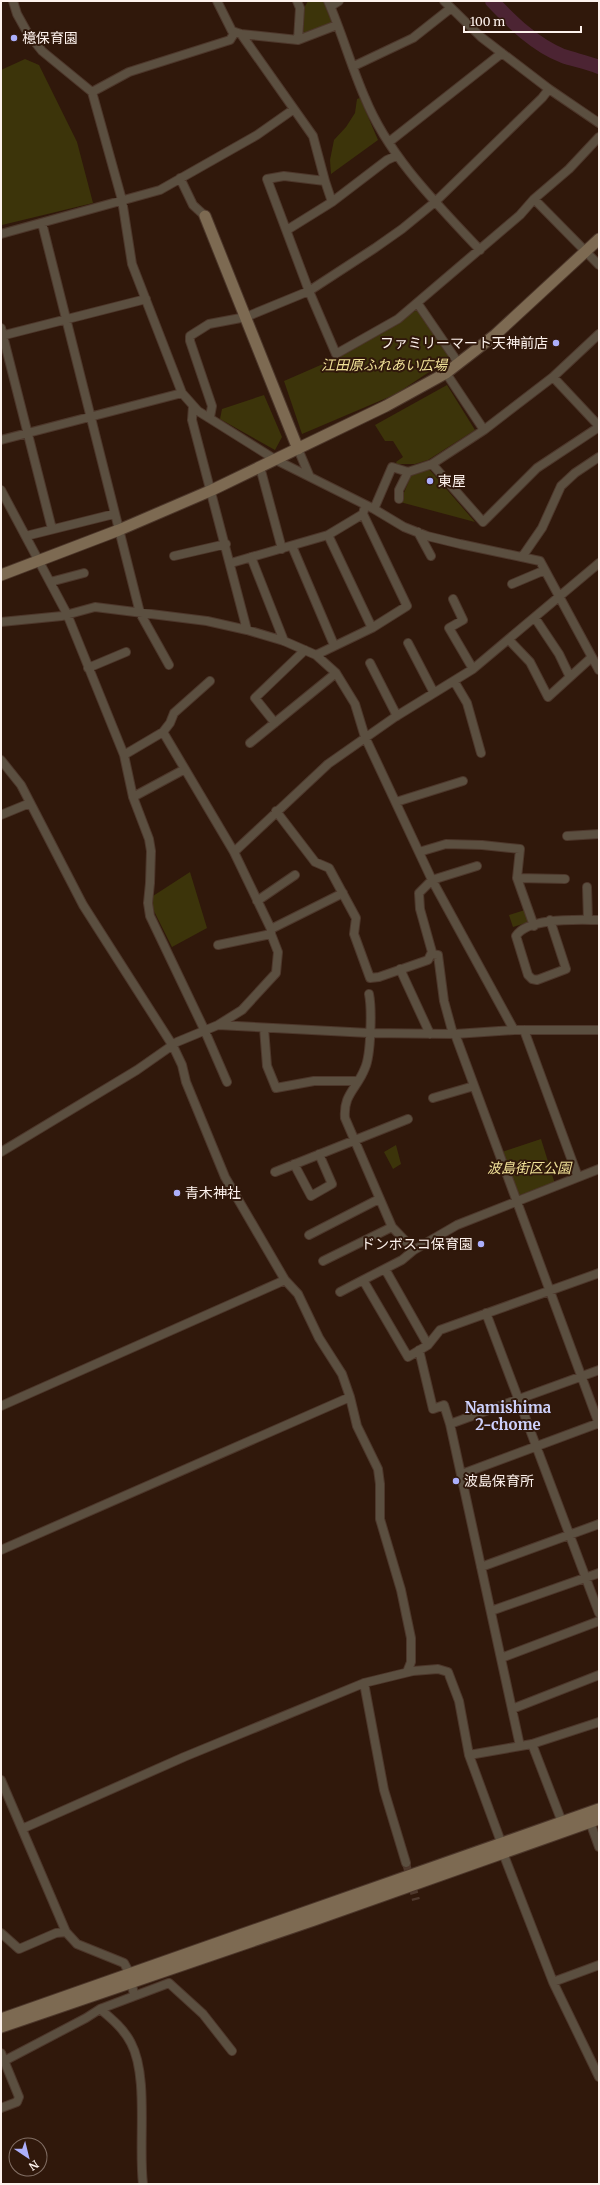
<svg xmlns="http://www.w3.org/2000/svg" width="600" height="2185" font-family="Merriweather,'Noto Sans JP',serif">
<rect width="100%" height="100%" fill="#30180b"/>
<path fill="#3c340a" d="M 308,1 L 323,1 L 332,23 L 303,34 L 304,8 Z
M 25,59 L 39,65 L 77,142 L 93,203 L 2,225 L 1,70 Z
M 360,98 L 378,140 L 331,174 L 330,160 L 334,140 L 346,127 L 355,113 L 357,99 Z
M 417,310 L 450,358 L 396,394 L 302,434 L 284,381 L 339,357 Z
M 447,385 L 475,430 L 428,460 L 415,464 L 397,464 L 396,462 L 403,457 L 393,441 L 385,441 L 375,425 Z
M 264,395 L 282,437 L 275,450 L 220,419 L 222,409 Z
M 429,469 L 475,522 L 400,502 L 411,476 Z
M 190,872 L 207,928 L 172,947 L 150,903 L 153,896 Z
M 525,910 L 529,922 L 513,927 L 509,915 Z
M 541,1139 L 555,1184 L 517,1196 L 502,1152 Z
M 396,1145 L 401,1164 L 393,1169 L 384,1152 Z"/>
<g fill="none" stroke-linecap="round" stroke-linejoin="round">
<path stroke="#4c2433" stroke-width="14" d="M 492,1 C 512,22 535,45 563,56 C 575,60 587,62 599,67"/>
<path stroke="#4f392d" stroke-width="8" stroke-dasharray="8 4" stroke-linecap="butt" d="M 406,1863 L 416,1900"/>
<g stroke="#4d372b" stroke-width="10">
<path id="street" d="M 13,1 L 17,14 L 27,32 L 42,51 L 92,92 L 122,200 L 132,264 L 182,393 L 198,411 L 276,460 L 374,509 L 404,527 L 427,536 L 460,544 L 540,561 L 599,670
M 217,1 L 232,31 L 241,34 L 298,40 L 337,25
M 297,1 L 300,8 L 298,40
M 328,1 C 342,33 351,66 365,98 C 389,157 437,204 480,250
M 444,1 L 481,37 L 549,89 L 599,123
M 331,6 L 339,1
M 241,34 L 313,136 L 325,181 L 284,176 L 267,179 L 309,291 L 336,354 L 398,319 L 520,215 L 534,199 L 569,169 L 599,137
M 354,66 L 413,38 L 451,8
M 92,92 L 129,72 L 230,40 L 235,32
M 389,142 L 502,53
M 180,178 L 193,205 L 205,216
M 325,181 L 332,202
M 534,199 L 599,265
M 42,223 L 140,613 L 169,665
M 287,230 L 332,202 L 387,160 L 396,156
M 1,234 L 160,190 L 257,135 L 294,109
M 418,304 L 459,364
M 1,328 L 52,529
M 1,336 L 146,299
M 446,373 L 484,430
M 553,377 L 599,426
M 193,406 L 192,420 L 247,630
M 210,417 L 212,406 L 190,341 L 190,336 L 209,324 L 246,317 L 309,291 L 375,248 L 402,229 L 435,202 L 542,98 L 549,89
M 1,440 L 182,393
M 298,449 L 309,475
M 432,464 L 483,522 L 537,468 L 599,427
M 260,467 L 282,549
M 1,490 L 67,614 L 124,755 L 133,797 L 149,839 L 151,851 L 150,883 L 148,903 L 150,916 L 204,1029 L 227,1082
M 399,499 L 399,490 L 408,472
M 374,509 L 392,467 L 408,472 L 432,464 L 484,430 L 553,377 L 599,334
M 418,532 L 431,556
M 328,535 L 372,628
M 26,536 L 114,514
M 292,546 L 334,645
M 174,556 L 226,544
M 251,557 L 284,641
M 522,557 L 542,528 L 561,486 L 575,473 L 599,457
M 231,563 L 328,535 L 363,514 L 364,510
M 50,582 L 84,573
M 512,584 L 545,570
M 453,599 L 463,620 L 449,628 L 473,669
M 535,618 L 559,654 L 570,677
M 1,622 L 62,616 L 95,607 L 207,621 L 247,630 L 284,641 L 316,655 L 336,673 L 355,704 L 365,737 L 432,880 L 514,1030
M 509,640 L 530,662 L 548,697 L 592,657
M 408,643 L 434,693
M 316,655 L 372,628 L 407,606 L 363,514
M 370,663 L 397,716
M 88,668 L 126,652
M 454,681 L 467,703 L 481,753
M 275,723 L 255,698 L 305,650
M 163,732 L 170,723 L 174,713 L 210,681
M 250,743 L 336,673
M 1,760 L 21,785 L 83,905 L 173,1046 L 182,1065 L 186,1082 L 225,1177 L 285,1280 L 298,1294 L 319,1338 L 342,1374 L 350,1397 L 357,1426 L 378,1469 L 380,1484 L 380,1519 L 401,1590 L 411,1638 L 411,1662 L 407,1672
M 133,797 L 185,769
M 396,802 L 463,781
M 276,811 L 315,862 L 329,868 L 356,918 L 354,934 L 370,978 L 379,977 L 428,960 L 432,952 L 420,909 L 419,893 L 432,880 L 477,866
M 1,815 L 30,803
M 567,836 L 599,834
M 234,852 L 328,764 L 395,717 L 473,669 L 599,563
M 419,852 L 446,844 L 482,845 L 520,849 L 517,878 L 534,926
M 517,878 L 565,879
M 587,887 L 588,920
M 257,901 L 295,875
M 550,920 L 566,969 L 537,980 L 532,979 L 528,975 L 516,936 C 528,917 578,920 599,920
M 271,929 L 343,893
M 218,945 L 271,934
M 431,954 L 438,955 L 444,1001 L 453,1034
M 400,969 L 430,1034
M 369,994 C 372,1009 371,1055 365,1068 C 357,1089 343,1094 345,1118 L 392,1227 L 414,1250
M 218,1025 L 369,1033 L 455,1034 L 514,1030 L 599,1030
M 264,1028 L 267,1066 L 276,1088 L 314,1081 L 358,1081
M 524,1030 L 578,1177
M 455,1034 L 599,1424
M 433,1098 L 474,1086
M 1,1152 L 137,1070 L 177,1042 L 218,1025 L 242,1010 L 276,973 L 278,952 L 271,934 L 271,929 L 234,852 L 163,732 L 124,755
M 294,1164 L 311,1196 L 332,1184 L 319,1154
M 275,1172 L 408,1119
M 309,1235 L 379,1199
M 323,1261 L 392,1227
M 385,1269 L 428,1345
M 363,1280 L 402,1260 L 414,1250 L 457,1225 L 599,1169
M 340,1292 L 363,1280 L 408,1357 L 428,1345 L 440,1330 L 599,1273
M 486,1313 L 599,1613
M 419,1350 L 433,1409 L 444,1405 L 450,1424
M 1,1406 L 285,1280
M 462,1474 L 599,1423
M 1,1550 L 350,1397
M 481,1567 L 599,1524
M 491,1611 L 599,1573
M 501,1658 L 599,1621
M 364,1683 L 384,1790 L 406,1863
M 512,1709 L 599,1675
M 532,1744 L 562,1822
M 520,1746 L 450,1424 L 599,1370
M 469,1755 L 532,1744 L 599,1722
M 1,1780 L 66,1932 L 77,1944 L 124,1963 L 130,1974 L 134,1995
M 590,1822 L 599,1847
M 24,1828 L 184,1757 L 364,1683 L 413,1671 L 438,1669 L 448,1672 L 459,1701 L 469,1755 L 501,1842 L 503,1853 L 553,1982 L 599,2077
M 1,1933 L 19,1949 L 56,1933 L 66,1932
M 553,1982 L 599,1965
M 100,2009 C 112,2019 124,2029 131,2043 C 149,2077 138,2144 143,2184
M 1,2053 L 19,2097 L 17,2102 L 1,2108
M 4,2061 L 86,2018 L 100,2009 L 169,1983 L 203,2014 L 232,2051"/>
</g>
<g stroke="#4d372b" stroke-width="13">
<path id="secondary" d="M 205,216 L 298,449
M 1,575 L 119,530 L 212,490 L 386,406 L 446,373 L 495,335 L 599,239
M 1,2019 L 599,1809
M 1,2027 L 314,1920 L 599,1819"/>
</g>
<use href="#street" stroke="#5b4f40" stroke-width="8"/>
<use href="#secondary" stroke="#7d6a52" stroke-width="11"/>
</g>
<g fill="#acaffb" stroke="#30180b" stroke-width="1.5">
<circle cx="14" cy="38" r="4"/>
<circle cx="556" cy="343" r="4"/>
<circle cx="430" cy="481" r="4"/>
<circle cx="177" cy="1193" r="4"/>
<circle cx="481" cy="1244" r="4"/>
<circle cx="456" cy="1481" r="4"/>
</g>
<g text-anchor="middle" dominant-baseline="central" stroke-width="4" stroke-linejoin="round" paint-order="stroke">
<g font-size="14" fill="#fdf2ed" stroke="#30180b" text-anchor="start">
<text x="22" y="38">檍保育園</text>
<text x="548" y="343" text-anchor="end">ファミリーマート天神前店</text>
<text x="438" y="481">東屋</text>
<text x="185" y="1193">青木神社</text>
<text x="473" y="1244" text-anchor="end">ドンボスコ保育園</text>
<text x="464" y="1481">波島保育所</text>
</g>
<g font-size="14" font-style="italic" fill="#f0e198" stroke="#30180b">
<text x="384" y="365">江田原ふれあい広場</text>
<text x="529" y="1168">波島街区公園</text>
</g>
<g font-size="15" font-weight="bold" fill="#ced1fc" stroke="#30180b">
<text x="508" y="1407">Namishima<tspan x="508" dy="17">2-chome</tspan></text>
</g>
</g>
<rect width="600" height="2185" fill="none" stroke="#fdf2ed" stroke-width="4"/>
<g transform="translate(28 2157) rotate(145)"><circle r="19" fill="#30180b" stroke="#826f65"/>
<path d="M0-3L7 15L0 10L-7 15Z" fill="#acaffb"/>
<text y="-6" font-size="11" font-weight="bold" text-anchor="middle" fill="#fdf2ed">N</text>
</g>
<path d="M464 26v6h117v-6" fill="none" stroke="#fdf2ed" stroke-width="2"/>
<text x="470" y="26" font-size="12" fill="#fdf2ed" stroke="#30180b" stroke-width="3" paint-order="stroke">100 m</text>
</svg>
